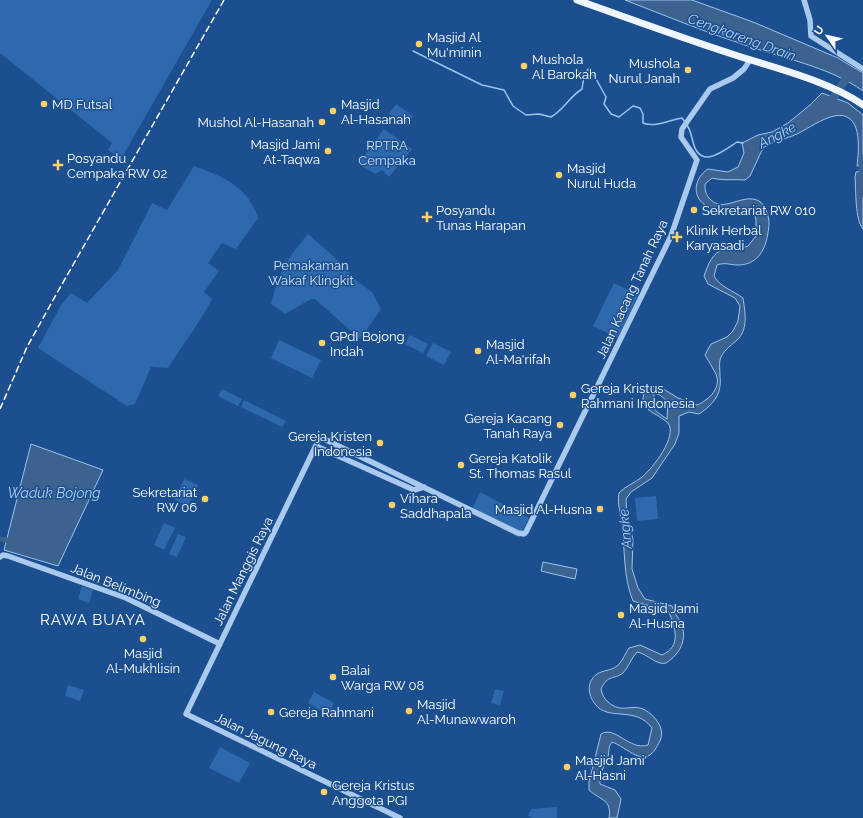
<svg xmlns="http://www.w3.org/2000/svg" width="863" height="818" font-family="Raleway,sans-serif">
<rect width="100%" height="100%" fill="#1b4f8f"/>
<path fill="#2e69ad" d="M 0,0 L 212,0 L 121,159 L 108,150 L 112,143 L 0,53 Z
M 396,104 L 413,116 L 406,126 L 389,114 Z
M 384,129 L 412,149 L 389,177 L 382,170 L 375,174 L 358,164 Z
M 194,166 C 222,176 249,187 258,218 L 236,249 L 222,243 L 208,263 L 219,271 L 204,292 L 212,299 C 199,324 183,344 168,368 L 151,367 L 135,404 L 127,406 L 38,348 L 61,305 L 71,293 L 87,303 L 118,270 L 152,203 L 167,210 Z
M 308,234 L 341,263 L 357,281 L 372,292 L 381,309 L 360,339 L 315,299 L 311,299 L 285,314 L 271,304 C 279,272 286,260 308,234 Z
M 614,283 L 638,295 L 618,338 L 593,326 Z
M 410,335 L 428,344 L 423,353 L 405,344 Z
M 279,340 L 321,360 L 312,378 L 271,358 Z
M 433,343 L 451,352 L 444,365 L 426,356 Z
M 222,389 L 242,399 L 238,406 L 218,396 Z
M 244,400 L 286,421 L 282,427 L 241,407 Z
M 184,479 L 198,485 L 188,506 L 175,500 Z
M 480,492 L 529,518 L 519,538 L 478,515 L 473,507 Z
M 656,496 L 658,519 L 637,521 L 635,498 Z
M 164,523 L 175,528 L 164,550 L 154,545 Z
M 178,534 L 186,537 L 177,557 L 169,554 Z
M 82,586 L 93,590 L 89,603 L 78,599 Z
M 68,685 L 84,690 L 80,701 L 65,696 Z
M 495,689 L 504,691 L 500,705 L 491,703 Z
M 314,692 L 334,703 L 328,715 L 308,703 Z
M 220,747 L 250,763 L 239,783 L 209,768 Z
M 557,807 L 557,818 L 533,818 L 528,816 L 531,809 Z"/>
<path fill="#3c6290" stroke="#9cc4f0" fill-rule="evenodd" d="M 625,0 L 692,0 L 753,22 L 838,58 L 863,73 L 863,91 C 828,66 781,58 742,44 C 702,31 664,15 625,0 Z
M 822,93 L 848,103 L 863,115 L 863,165 L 857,166 C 859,149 863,110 834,116 C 821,119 809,128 797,134 C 786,139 773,141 763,148 L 750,176 L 745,180 C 732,179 725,181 712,178 L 705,184 C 705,189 705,193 709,198 C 723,215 742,192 759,201 C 765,204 769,216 769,223 C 768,242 762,265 738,265 C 730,265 725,262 717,265 L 714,276 C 720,287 732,290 743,298 C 745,312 749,330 736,341 C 730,346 722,352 720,360 C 719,365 720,370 720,376 C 722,394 714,404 699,414 L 689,412 L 679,416 L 679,433 L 675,444 L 652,478 L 631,492 L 626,499 L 627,518 L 633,539 L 632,569 L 638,588 L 645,599 L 672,606 C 674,613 678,617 681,623 C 688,639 680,654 666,663 C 657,666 648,654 637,652 C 631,658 629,667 623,673 C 614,680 608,674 601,689 C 602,695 604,698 608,702 C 622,714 630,704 643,709 C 650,712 659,721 661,729 C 663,737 660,741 656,748 C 644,769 627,747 612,742 C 607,748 610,753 607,760 C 603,769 599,774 600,784 L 615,790 L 621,799 L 617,818 L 609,818 C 612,799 601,801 589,790 L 589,782 L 601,734 C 615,725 629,751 648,745 L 652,728 C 635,705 608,722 595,704 C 588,695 586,682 597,674 C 603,670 611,671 617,666 C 622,662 625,654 629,648 L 640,645 L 662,655 C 682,646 675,628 669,612 L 633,601 C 623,577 625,549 622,524 C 621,513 617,505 619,493 C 625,486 635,483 642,477 C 653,468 678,436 668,423 C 653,410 635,410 647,386 L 660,387 L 678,398 L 697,405 C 709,400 723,387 715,372 C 712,366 708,361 705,355 L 711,344 L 727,337 L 733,331 L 738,321 L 740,306 L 735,298 L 708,284 L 704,276 C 708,265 712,252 725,249 C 733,247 740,249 748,246 L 756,236 L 756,219 L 752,209 L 744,208 L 719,214 C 712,210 703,205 699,199 C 692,187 699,175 708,169 L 728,172 L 738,167 L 744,153 L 742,143 L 758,135 L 772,132 L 788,123 L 810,105 ZM 654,393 L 660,395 L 668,402 L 667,419 C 651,408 654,411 654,393 Z
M 863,171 L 863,229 C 855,220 856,191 855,177 L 856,172 Z
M 31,444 L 103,470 L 58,566 L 4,550 Z
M 543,562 L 577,569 L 575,579 L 541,571 Z"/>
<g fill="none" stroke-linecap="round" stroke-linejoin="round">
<path stroke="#9cc4f0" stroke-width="1.5" d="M 413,51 L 482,85 L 504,90 L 513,106 L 526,115 L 539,114 L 551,117 C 564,110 569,97 582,89 L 584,76 L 588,69 L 595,77 L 606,97 L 604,104 L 611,114 L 619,117 L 633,106 L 640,108 L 643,114 L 643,123 C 656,128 669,120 682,118 L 685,122
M 687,125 C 691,131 691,135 693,142 C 700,170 722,152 737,142 L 743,143"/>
<path stroke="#3c6290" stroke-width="5" d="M 0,539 L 7,540"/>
<path stroke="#3c6290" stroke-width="8" d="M 828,106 L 847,77
M 863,158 L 863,194"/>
<path stroke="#a9c9ee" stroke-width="5.5" d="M 804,0 L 810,20 L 811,36 L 863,69
M 316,446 L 414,490 L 424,487
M 0,557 L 3,555 L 8,556 L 126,598 L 220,644
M 400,818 L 186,714 L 320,437 L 518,533 L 524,534 L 526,532 L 671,236 L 697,160 L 681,137 L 682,129 L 710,89 L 733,78 L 744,69 L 750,60"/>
<path stroke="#f0f6ff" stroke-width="7" d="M 577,0 C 630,19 682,38 735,55 C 775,68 829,81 863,105"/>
<path stroke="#fff" stroke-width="1.5" stroke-dasharray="7 3" stroke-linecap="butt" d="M 0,409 L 27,347 L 57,293 L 224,0"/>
</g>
<g fill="#ffd166" stroke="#1b4f8f" stroke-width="1.5">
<circle cx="419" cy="44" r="4"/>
<circle cx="524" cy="66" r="4"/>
<circle cx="688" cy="70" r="4"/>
<circle cx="44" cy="104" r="4"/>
<circle cx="333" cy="111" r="4"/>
<circle cx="322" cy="122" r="4"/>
<circle cx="328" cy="151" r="4"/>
<path d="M56 159h4v4h4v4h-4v4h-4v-4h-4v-4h4z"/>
<circle cx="559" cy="175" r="4"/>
<circle cx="694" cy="210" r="4"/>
<path d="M425 211h4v4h4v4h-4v4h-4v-4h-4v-4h4z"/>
<path d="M675 231h4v4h4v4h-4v4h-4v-4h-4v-4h4z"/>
<circle cx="322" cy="343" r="4"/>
<circle cx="478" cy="351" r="4"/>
<circle cx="573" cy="395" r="4"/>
<circle cx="560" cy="425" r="4"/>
<circle cx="380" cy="443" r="4"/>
<circle cx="461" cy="465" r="4"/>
<circle cx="205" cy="499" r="4"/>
<circle cx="392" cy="505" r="4"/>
<circle cx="600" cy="509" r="4"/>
<circle cx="621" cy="615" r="4"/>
<circle cx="143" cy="639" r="4"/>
<circle cx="333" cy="677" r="4"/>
<circle cx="409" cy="711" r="4"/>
<circle cx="271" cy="712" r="4"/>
<circle cx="567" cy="767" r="4"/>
<circle cx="324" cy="792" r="4"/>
</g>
<g text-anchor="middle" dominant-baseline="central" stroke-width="3" stroke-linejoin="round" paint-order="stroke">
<g font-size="13" fill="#fff" stroke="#1b4f8f" text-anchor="start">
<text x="427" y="37">Masjid Al<tspan x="427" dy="15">Mu'minin</tspan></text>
<text x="532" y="59">Mushola<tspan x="532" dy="15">Al Barokah</tspan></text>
<text x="680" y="63" text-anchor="end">Mushola<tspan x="680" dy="15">Nurul Janah</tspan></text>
<text x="52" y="104">MD Futsal</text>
<text x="341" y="104">Masjid<tspan x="341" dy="15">Al-Hasanah</tspan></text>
<text x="314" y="122" text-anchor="end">Mushol Al-Hasanah</text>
<text x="320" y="144" text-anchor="end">Masjid Jami<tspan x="320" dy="15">At-Taqwa</tspan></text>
<text x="67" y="158">Posyandu<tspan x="67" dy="15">Cempaka RW 02</tspan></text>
<text x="567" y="168">Masjid<tspan x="567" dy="15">Nurul Huda</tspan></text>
<text x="436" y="210">Posyandu<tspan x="436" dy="15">Tunas Harapan</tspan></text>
<text x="702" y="210">Sekretariat RW 010</text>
<text x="686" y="230">Klinik Herbal<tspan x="686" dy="15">Karyasadi</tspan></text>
<text x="330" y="336">GPdI Bojong<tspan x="330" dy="15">Indah</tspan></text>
<text x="486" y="344">Masjid<tspan x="486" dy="15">Al-Ma'rifah</tspan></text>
<text x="581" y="388">Gereja Kristus<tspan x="581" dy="15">Rahmani Indonesia</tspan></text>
<text x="552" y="418" text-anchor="end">Gereja Kacang<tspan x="552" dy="15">Tanah Raya</tspan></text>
<text x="372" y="436" text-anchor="end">Gereja Kristen<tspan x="372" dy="15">Indonesia</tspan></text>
<text x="469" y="458">Gereja Katolik<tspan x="469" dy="15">St. Thomas Rasul</tspan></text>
<text x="197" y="492" text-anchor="end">Sekretariat<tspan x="197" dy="15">RW 06</tspan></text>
<text x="400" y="498">Vihara<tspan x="400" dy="15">Saddhapala</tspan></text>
<text x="592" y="509" text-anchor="end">Masjid Al-Husna</text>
<text x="629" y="608">Masjid Jami<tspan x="629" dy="15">Al-Husna</tspan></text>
<text x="143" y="653" text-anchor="middle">Masjid<tspan x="143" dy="15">Al-Mukhlisin</tspan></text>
<text x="341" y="670">Balai<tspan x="341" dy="15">Warga RW 08</tspan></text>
<text x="417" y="704">Masjid<tspan x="417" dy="15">Al-Munawwaroh</tspan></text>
<text x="279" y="712">Gereja Rahmani</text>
<text x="575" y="760">Masjid Jami'<tspan x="575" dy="15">Al-Hasni</tspan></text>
<text x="332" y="785">Gereja Kristus<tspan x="332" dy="15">Anggota PGI</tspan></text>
</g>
<g font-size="13" fill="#cfe3fa" stroke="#1b4f8f">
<text x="387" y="145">RPTRA<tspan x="387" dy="15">Cempaka</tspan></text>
<text x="311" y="265">Pemakaman<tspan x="311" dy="15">Wakaf Klingkit</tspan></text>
</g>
<g font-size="13" fill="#fff" stroke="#1b4f8f">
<text transform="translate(632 289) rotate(-65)">Jalan Kacang Tanah Raya</text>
<text transform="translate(243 571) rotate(-64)">Jalan Manggis Raya</text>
<text transform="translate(116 585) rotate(22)">Jalan Belimbing</text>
<text transform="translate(266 741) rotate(26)">Jalan Jagung Raya</text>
</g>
<g font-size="14" font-style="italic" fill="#b5d3f5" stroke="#1b4f8f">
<text transform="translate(742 37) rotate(20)">Cengkareng Drain</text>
<text transform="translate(777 135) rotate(-28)">Angke</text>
<text x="54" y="493">Waduk Bojong</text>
<text transform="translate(625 529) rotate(-95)">Angke</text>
</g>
<g font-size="15" letter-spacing="1" fill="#fff" stroke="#1b4f8f">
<text x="93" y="620">RAWA BUAYA</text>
</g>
</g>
<g transform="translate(827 36) rotate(304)" stroke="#1b4f8f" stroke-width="3" paint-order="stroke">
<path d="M0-3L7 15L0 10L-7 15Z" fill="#ffffff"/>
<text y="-6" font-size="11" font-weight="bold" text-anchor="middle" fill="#ffffff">U</text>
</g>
</svg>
